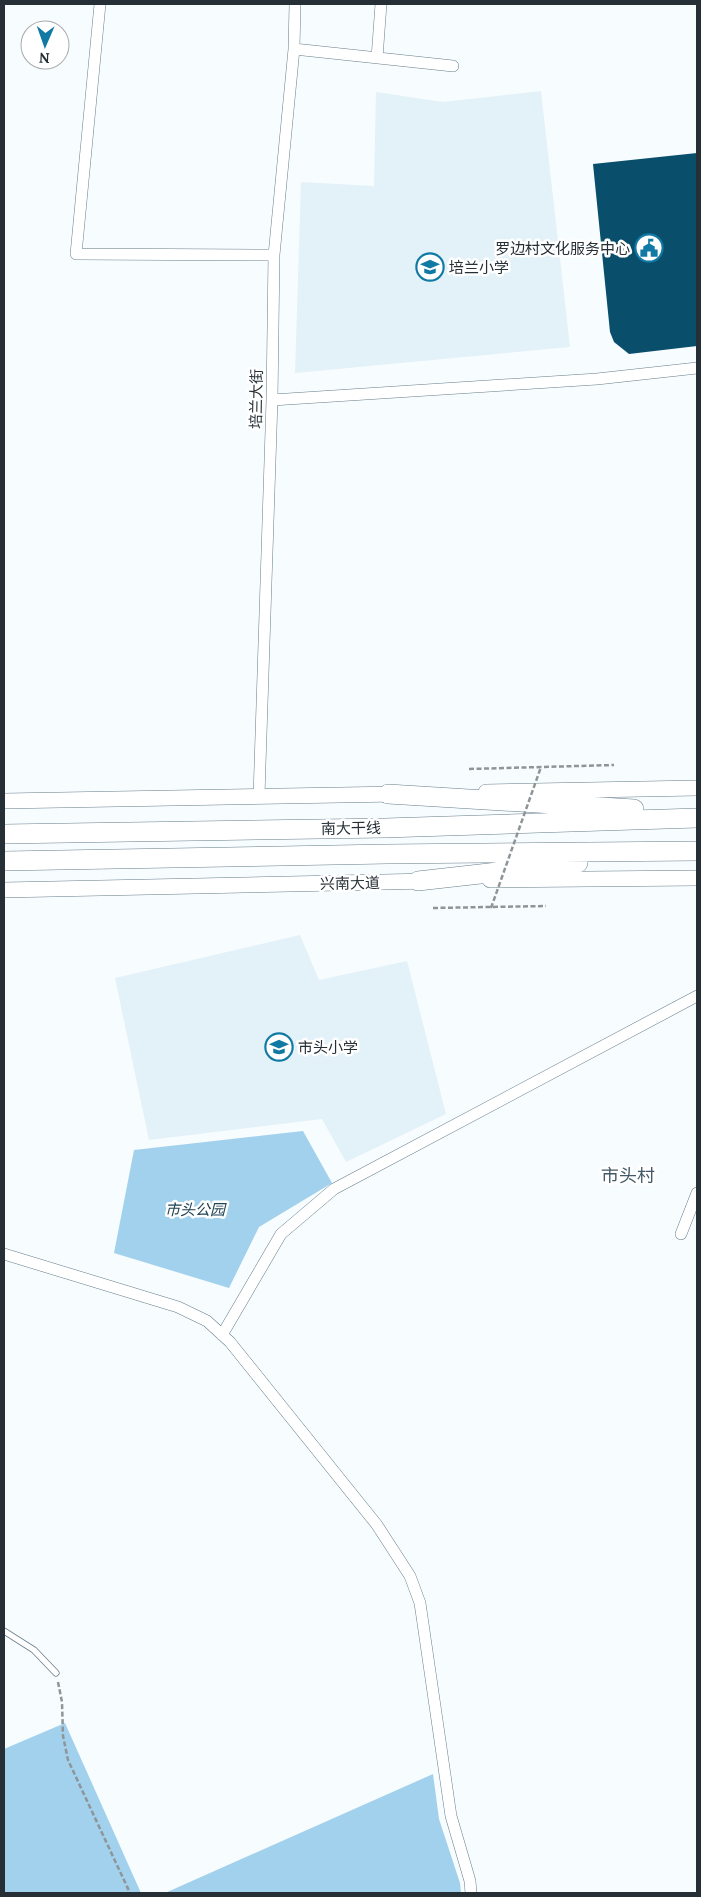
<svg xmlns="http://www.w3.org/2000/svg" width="701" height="1897" font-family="Lora,'Noto Sans SC',serif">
<rect width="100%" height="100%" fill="#f7fcff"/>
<path fill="#e3f1f8" d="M 541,91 L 570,347 L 295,373 L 301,182 L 374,186 L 376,92 L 443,102 Z
M 300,935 L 319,980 L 407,961 L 446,1114 L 346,1162 L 322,1119 L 149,1140 L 115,978 Z"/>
<path fill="#a1d1ec" d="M 303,1131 L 332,1183 L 259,1227 L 229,1288 L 114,1253 L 134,1150 Z
M 65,1723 L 141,1893 L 4,1893 L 4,1749 Z
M 433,1774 L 439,1819 L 460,1883 L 461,1893 L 165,1893 Z"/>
<path fill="#094e6b" d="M 697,153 L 697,346 L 629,354 L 614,342 L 610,332 L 593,164 Z"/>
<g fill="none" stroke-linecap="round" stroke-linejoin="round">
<g stroke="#677e8b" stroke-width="7">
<path id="service" d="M 4,1631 L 34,1650 L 56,1673"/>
</g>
<g stroke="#677e8b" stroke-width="12">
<path id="minor" d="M 100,4 L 76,254 L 274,255
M 294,49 L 453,66
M 377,58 L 381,4
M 272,400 L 597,379 L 697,368
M 259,796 L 272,400 L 274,255 L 294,49 L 295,4
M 681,1234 L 697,1193
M 4,1254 L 178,1307 L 207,1321 L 230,1342 L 377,1525 L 410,1576 L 420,1603 L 451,1816 L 470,1881 L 471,1893
M 222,1335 L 281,1234 L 334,1189 L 697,996"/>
</g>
<g stroke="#677e8b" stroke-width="16">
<path id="secondary" d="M 486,792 L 697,788
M 4,801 L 398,794
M 490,880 L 697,878
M 4,890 L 430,881"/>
</g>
<g stroke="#677e8b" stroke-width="20">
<path id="trunk" d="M 388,794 L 634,809
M 4,834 L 385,828 L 697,818
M 4,861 L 387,854 L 697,851
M 418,881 L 578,863"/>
</g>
<path stroke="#8e9599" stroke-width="2.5" stroke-dasharray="5 2.5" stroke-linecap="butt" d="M 469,769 L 614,765
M 433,908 L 546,906
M 58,1682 L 62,1702 L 63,1736 L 68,1760 L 130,1893"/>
<use href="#service" stroke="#fff" stroke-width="5.5"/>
<use href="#minor" stroke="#fff" stroke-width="11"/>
<use href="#secondary" stroke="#fff" stroke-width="15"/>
<use href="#trunk" stroke="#fff" stroke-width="19"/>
<path stroke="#8e9599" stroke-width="2.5" stroke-dasharray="5 2.5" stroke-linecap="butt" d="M 491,908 L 541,767"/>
</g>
<defs>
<g id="civic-ring" transform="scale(1.4375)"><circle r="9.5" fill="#fff" stroke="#117aa4" stroke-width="1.5"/><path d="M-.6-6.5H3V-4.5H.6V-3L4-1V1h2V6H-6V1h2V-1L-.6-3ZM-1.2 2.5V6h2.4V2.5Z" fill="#117aa4"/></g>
<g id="school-ring" transform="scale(1.4375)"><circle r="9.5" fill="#fff" stroke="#117aa4" stroke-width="1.5"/><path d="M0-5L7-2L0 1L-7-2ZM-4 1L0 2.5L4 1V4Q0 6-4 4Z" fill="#117aa4"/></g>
</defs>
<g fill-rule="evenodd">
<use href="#civic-ring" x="649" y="248"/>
<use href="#school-ring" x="430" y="267"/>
<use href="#school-ring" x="279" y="1047"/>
</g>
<g text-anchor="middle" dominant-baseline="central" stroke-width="5" stroke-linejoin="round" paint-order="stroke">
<g font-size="15" fill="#262f35" stroke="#fff" text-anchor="start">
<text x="630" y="248" text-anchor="end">罗边村文化服务中心</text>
<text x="449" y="267">培兰小学</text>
<text x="298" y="1047">市头小学</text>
</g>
<g font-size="15" fill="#262f35" stroke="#fff">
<text transform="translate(256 399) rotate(-89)">培兰大街</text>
<text transform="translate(351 828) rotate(-1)">南大干线</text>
<text transform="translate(350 883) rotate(-1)">兴南大道</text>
</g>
<g font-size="15" font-style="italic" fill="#204355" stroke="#fff">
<text x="195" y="1209">市头公园</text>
</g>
<g font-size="18" fill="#435965" stroke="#fff">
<text x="628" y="1175">市头村</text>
</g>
</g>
<rect width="701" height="1897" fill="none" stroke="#262f35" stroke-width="10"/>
<g transform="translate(45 45) rotate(182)"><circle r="24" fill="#ffffff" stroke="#a8acae"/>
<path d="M0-4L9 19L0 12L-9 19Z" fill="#117aa4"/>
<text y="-8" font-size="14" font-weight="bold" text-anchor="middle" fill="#262f35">N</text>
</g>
</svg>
